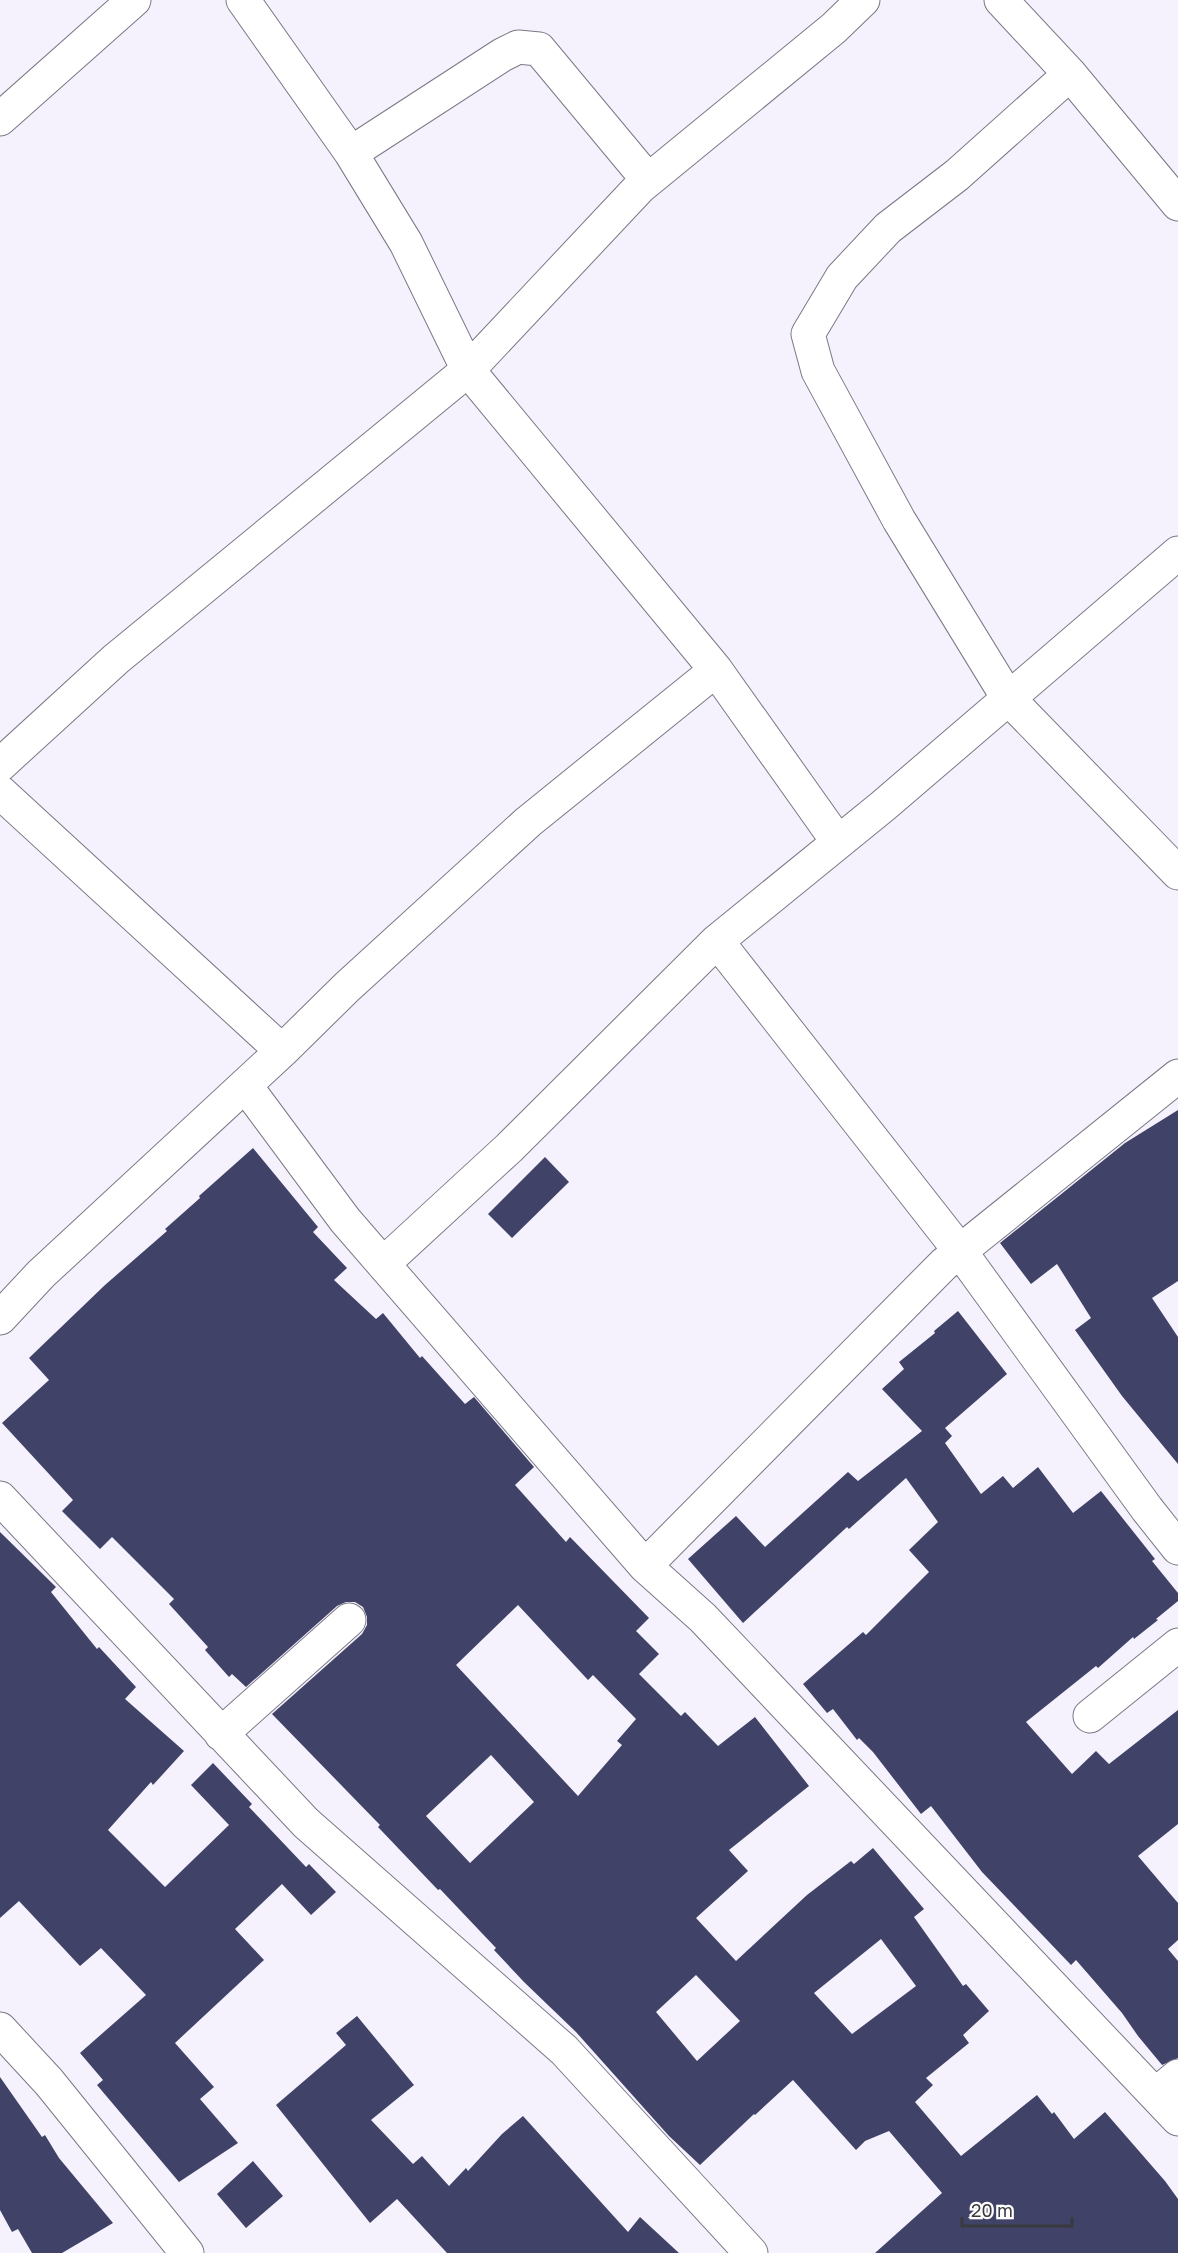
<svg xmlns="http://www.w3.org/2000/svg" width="1178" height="2253" font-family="'Golos Text',sans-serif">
<rect width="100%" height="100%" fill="#f5f2fe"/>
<path fill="#414268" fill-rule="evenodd" d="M 1178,1110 L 1178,1281 L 1152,1298 L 1178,1337 L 1178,1464 L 1122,1396 L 1075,1330 L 1091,1318 L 1057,1264 L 1031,1284 L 1000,1243 L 1125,1143 Z
M 253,1148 L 318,1227 L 313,1232 L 347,1268 L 334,1280 L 376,1319 L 383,1313 L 420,1358 L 422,1356 L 465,1404 L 474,1397 L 534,1467 L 515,1485 L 566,1542 L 570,1537 L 649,1618 L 636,1631 L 659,1654 L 639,1674 L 681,1716 L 685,1712 L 718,1746 L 755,1717 L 809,1786 L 729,1850 L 748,1871 L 696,1918 L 736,1961 L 807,1895 L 851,1861 L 854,1864 L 873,1848 L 924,1909 L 914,1917 L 963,1986 L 966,1984 L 989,2011 L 963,2035 L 969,2043 L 926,2078 L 933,2085 L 915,2102 L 961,2156 L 1037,2095 L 1052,2114 L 1054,2112 L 1074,2139 L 1105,2112 L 1165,2181 L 1178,2199 L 1178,2253 L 875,2253 L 942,2193 L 889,2131 L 865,2141 L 856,2150 L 793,2080 L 755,2115 L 754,2114 L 700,2165 L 669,2136 L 576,2032 L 524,1982 L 494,1950 L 496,1948 L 440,1889 L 438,1890 L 378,1827 L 380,1825 L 272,1714 L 362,1634 L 367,1625 L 367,1617 L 363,1607 L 355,1602 L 346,1602 L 337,1606 L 246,1687 L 232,1674 L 229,1677 L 205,1650 L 208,1647 L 169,1604 L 174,1599 L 112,1537 L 100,1549 L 62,1511 L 73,1500 L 2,1423 L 49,1380 L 29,1358 L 105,1285 L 167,1231 L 165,1229 L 200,1198 L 199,1196 ZM 518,1605 L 588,1680 L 593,1675 L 636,1719 L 617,1741 L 622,1745 L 578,1796 L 456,1665 ZM 491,1755 L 534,1802 L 470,1863 L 426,1816 ZM 881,1939 L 916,1986 L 852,2034 L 814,1993 ZM 696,1975 L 740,2021 L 697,2061 L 656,2012 Z
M 545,1157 L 569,1182 L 512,1238 L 488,1214 Z
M 958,1311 L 1007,1374 L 945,1428 L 952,1436 L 945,1443 L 981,1494 L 1003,1476 L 1013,1488 L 1038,1467 L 1073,1513 L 1101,1491 L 1155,1559 L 1152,1561 L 1178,1593 L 1178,1601 L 1156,1619 L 1158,1620 L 1134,1639 L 1133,1637 L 1098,1668 L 1096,1666 L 1026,1722 L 1072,1774 L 1096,1751 L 1109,1764 L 1178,1710 L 1178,1824 L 1138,1856 L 1178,1903 L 1178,1940 L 1168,1949 L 1178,1961 L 1178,2058 L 1162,2065 L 1138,2036 L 1122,2013 L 1076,1960 L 1071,1965 L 982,1872 L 931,1806 L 921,1814 L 873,1752 L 859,1738 L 857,1740 L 833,1709 L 827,1713 L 803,1684 L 863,1632 L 866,1635 L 929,1572 L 909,1550 L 938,1522 L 906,1478 L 849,1529 L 847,1527 L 743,1623 L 688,1559 L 736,1516 L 765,1547 L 848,1472 L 858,1481 L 922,1431 L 882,1389 L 904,1369 L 899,1362 L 935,1333 L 934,1331 Z
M 0,1532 L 56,1587 L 51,1592 L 97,1649 L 99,1647 L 136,1687 L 125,1699 L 184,1751 L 153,1785 L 151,1782 L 108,1830 L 165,1887 L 229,1825 L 191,1785 L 213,1763 L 252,1804 L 249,1807 L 306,1867 L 309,1864 L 336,1892 L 311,1915 L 282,1884 L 235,1929 L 264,1960 L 175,2043 L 214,2087 L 200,2099 L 238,2143 L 179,2182 L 97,2085 L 103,2080 L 80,2053 L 146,1995 L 101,1948 L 80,1966 L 19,1901 L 0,1918 Z
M 357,2016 L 414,2085 L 371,2120 L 413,2164 L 422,2156 L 449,2186 L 466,2168 L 468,2171 L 502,2134 L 523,2116 L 628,2232 L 640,2217 L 679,2253 L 447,2253 L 397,2199 L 370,2223 L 276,2105 L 346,2045 L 336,2033 Z
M 0,2077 L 42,2137 L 45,2135 L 59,2158 L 113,2223 L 62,2253 L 32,2253 L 18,2229 L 12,2232 L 0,2210 Z
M 253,2161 L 283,2196 L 246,2228 L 217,2194 Z"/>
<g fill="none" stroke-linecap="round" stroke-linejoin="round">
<g stroke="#7b7885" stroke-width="35">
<path id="street" d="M 243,0 L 351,153 L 406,243 L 468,370 L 716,670 L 838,842
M 1001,0 L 1070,74 L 1178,204
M 1070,74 L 957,175 L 888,228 L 842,277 L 808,334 L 818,371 L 899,520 L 1008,698 L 1178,873
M 0,119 L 134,0
M 351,153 L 502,55 L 518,47 L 539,49 L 648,180
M 0,765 L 116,659 L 468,370 L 640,187 L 834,28 L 863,0
M 0,792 L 282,1051
M 717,941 L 960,1251 L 1147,1509 L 1178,1548
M 245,1085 L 345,1220 L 645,1566 L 703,1618 L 1178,2119
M 383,1264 L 509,1148 L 717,941 L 883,806 L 1178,553
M 0,1318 L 41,1274 L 282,1051 L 347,987 L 528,822 L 716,670
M 0,1498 L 306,1823 L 564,2050 L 751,2253
M 645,1566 L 944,1264 L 1178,1076
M 1090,1716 L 1178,1645
M 221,1734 L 349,1620
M 0,2029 L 49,2082 L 187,2253
M 1156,2094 L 1178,2076"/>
</g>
<use href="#street" stroke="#fff" stroke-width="33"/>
</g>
<path d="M962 2217v9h110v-9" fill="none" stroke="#3a393e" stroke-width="3"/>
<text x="971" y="2217" font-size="18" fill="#3a393e" stroke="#ffffff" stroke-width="4.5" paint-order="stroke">20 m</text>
</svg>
